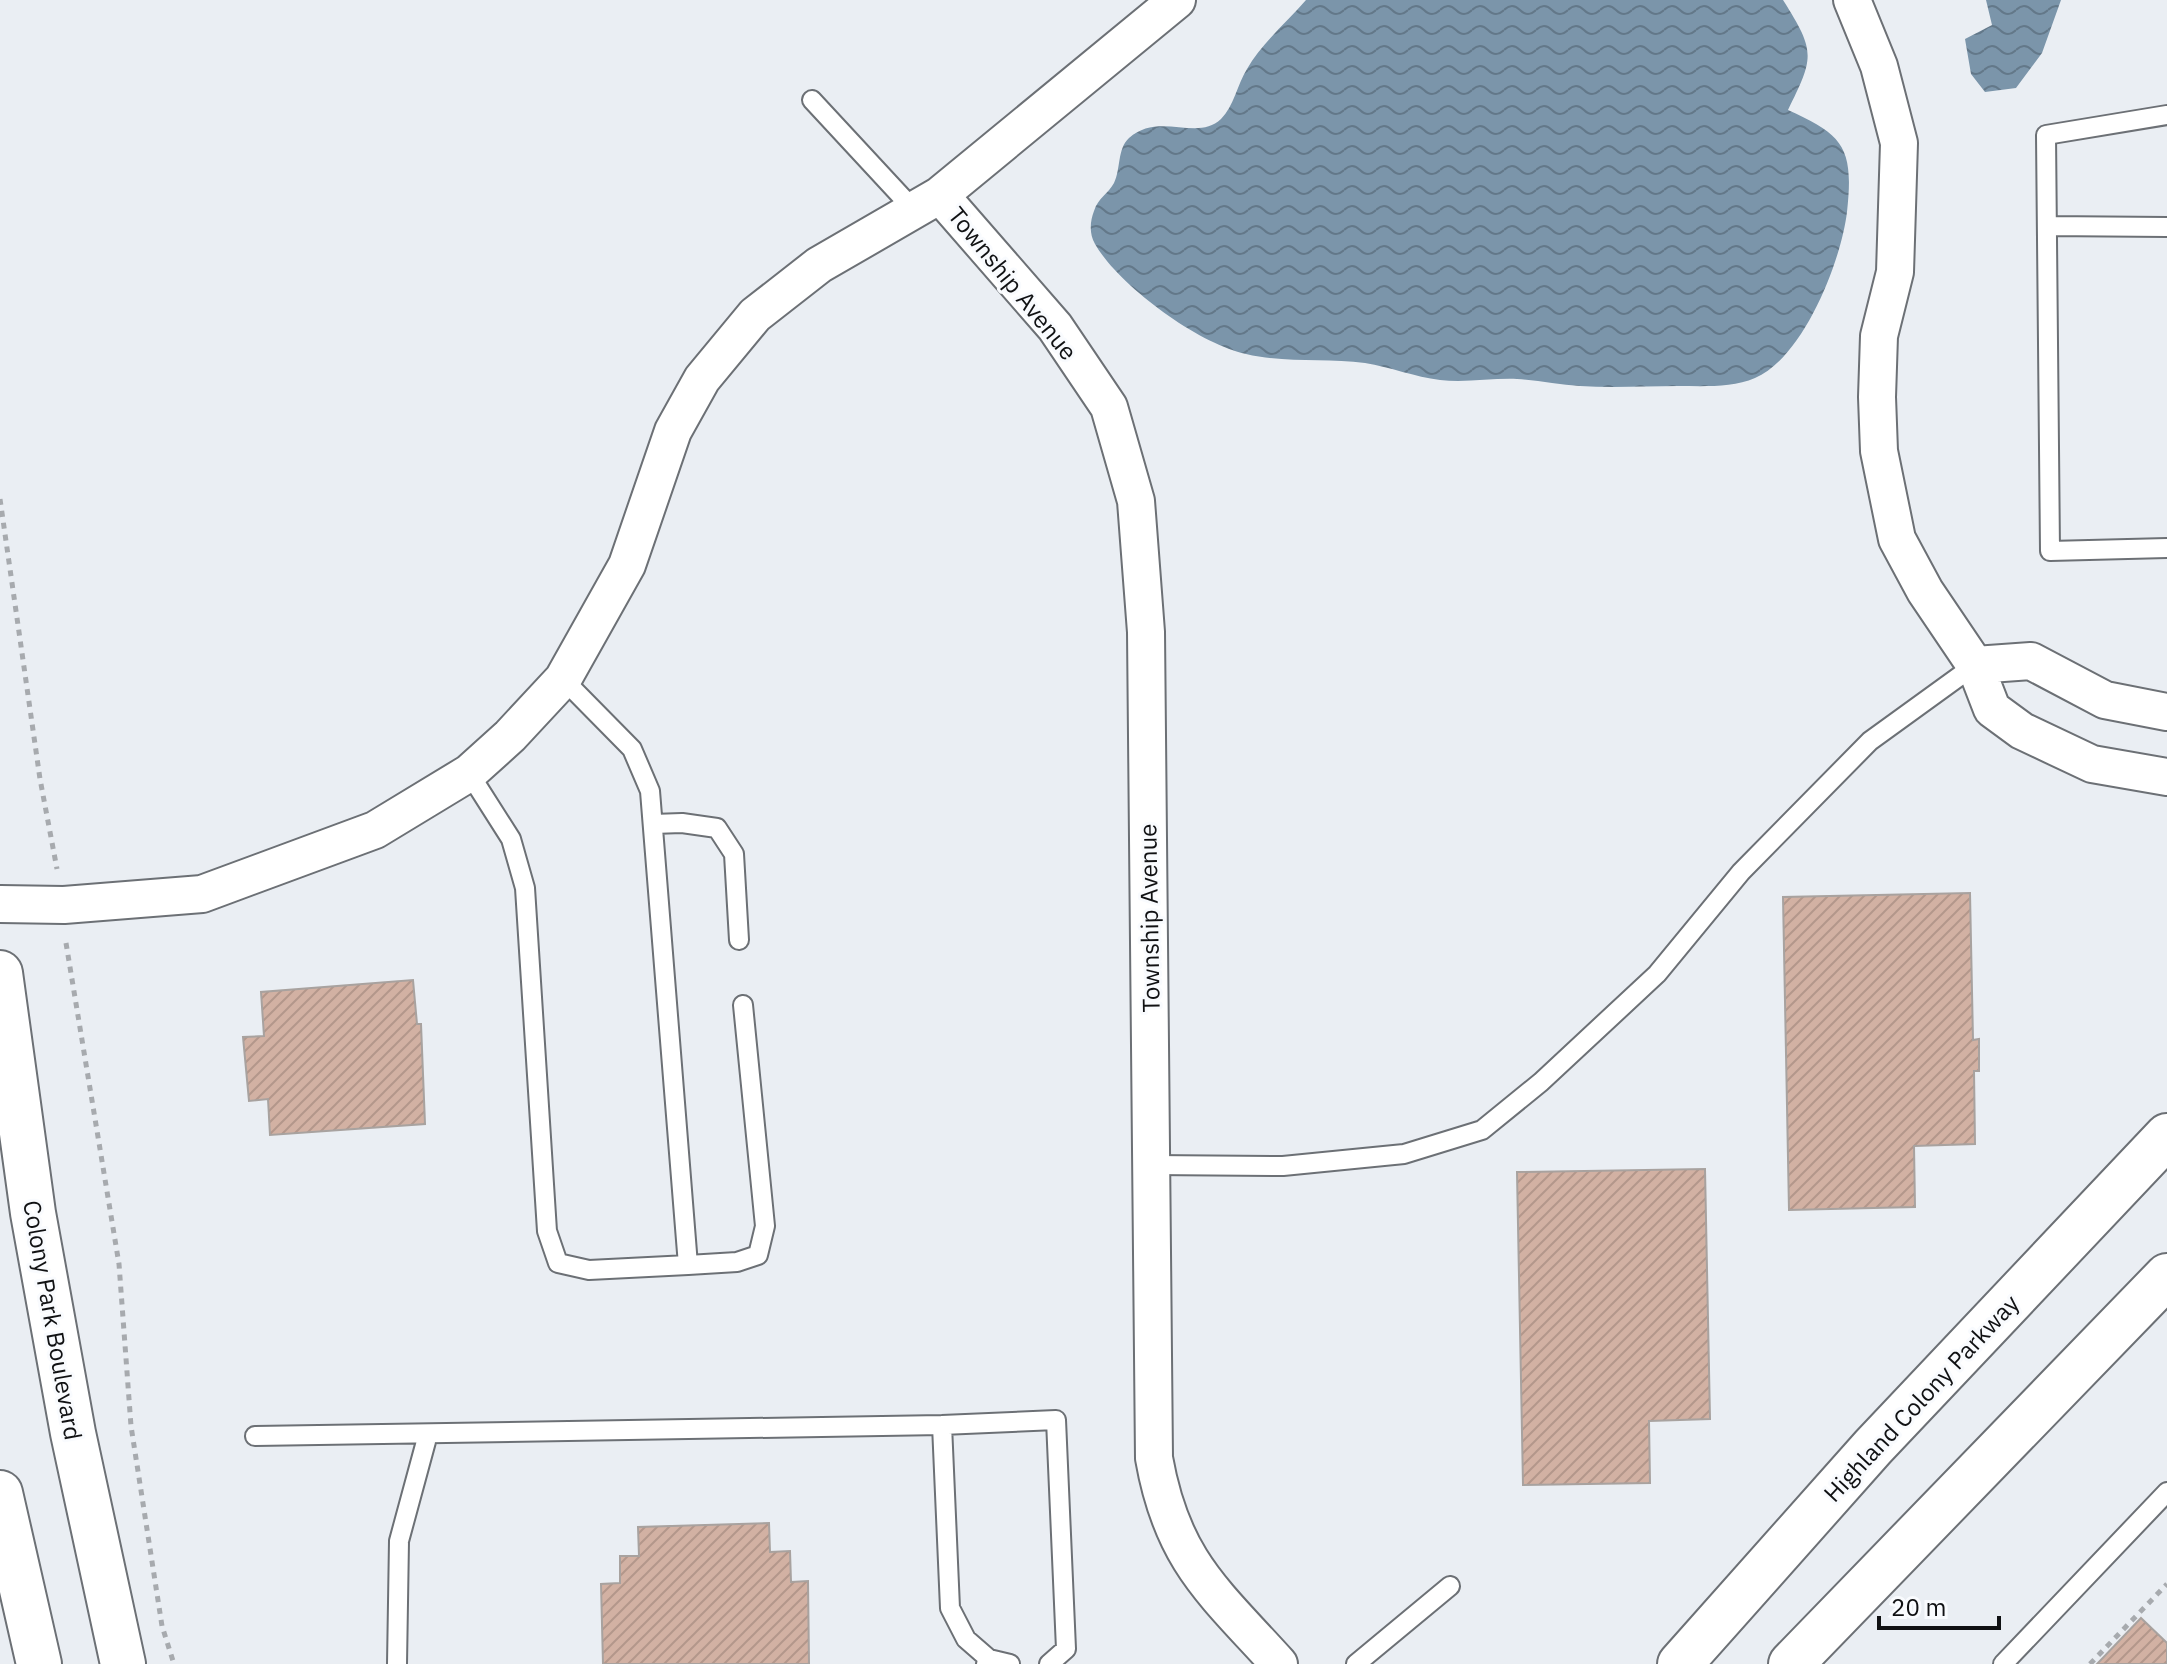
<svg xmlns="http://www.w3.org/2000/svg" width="2167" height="1664" font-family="'IBM Plex Sans',sans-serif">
<defs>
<pattern id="water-waves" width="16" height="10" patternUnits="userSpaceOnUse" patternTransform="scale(2)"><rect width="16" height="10" fill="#7b95aa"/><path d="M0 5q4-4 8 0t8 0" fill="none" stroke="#637889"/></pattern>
<pattern id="building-hatch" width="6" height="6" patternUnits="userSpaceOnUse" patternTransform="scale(2)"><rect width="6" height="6" fill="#d2b1a3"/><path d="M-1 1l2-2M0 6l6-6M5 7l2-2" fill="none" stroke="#b3978b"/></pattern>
</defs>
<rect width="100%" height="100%" fill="#eaeef3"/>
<path fill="url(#water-waves)" d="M 1306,0 L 1783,0 C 1816,52 1814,57 1788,110 C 1844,135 1854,148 1847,212 C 1841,262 1803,358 1755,378 C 1732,388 1703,386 1678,386 C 1646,386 1612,388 1580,386 C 1559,385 1538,380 1517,379 C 1492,378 1465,383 1440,380 C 1415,377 1390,367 1365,363 C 1326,358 1284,363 1246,354 C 1199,344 1119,286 1095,244 C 1089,234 1090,221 1094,211 C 1098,198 1108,194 1114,183 C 1121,169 1117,149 1129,138 C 1159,111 1197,142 1221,119 C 1234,106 1237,85 1247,69 C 1261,44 1287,22 1306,0 Z
M 1986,0 L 2061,0 L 2042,53 L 2016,88 L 1985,92 L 1971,74 L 1965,39 L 1992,25 Z"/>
<path fill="url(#building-hatch)" stroke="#a8a29f" stroke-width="2" d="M 1970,893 L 1973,1040 L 1979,1039 L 1979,1071 L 1974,1071 L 1975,1144 L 1914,1146 L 1915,1207 L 1789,1210 L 1783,897 Z
M 413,980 L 417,1024 L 421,1024 L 425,1124 L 270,1135 L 268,1099 L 249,1101 L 243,1037 L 264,1036 L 261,992 Z
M 1705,1169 L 1710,1419 L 1649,1421 L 1650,1483 L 1523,1485 L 1517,1172 Z
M 769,1523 L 770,1552 L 790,1551 L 791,1582 L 808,1581 L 809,1664 L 603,1664 L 601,1584 L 620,1583 L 620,1556 L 639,1556 L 638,1527 Z
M 2141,1618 L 2167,1643 L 2167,1664 L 2097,1664 Z"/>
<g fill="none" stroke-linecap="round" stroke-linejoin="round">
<g stroke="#6c7075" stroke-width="22">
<path id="service" d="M 812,100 L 914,210
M 2167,115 L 2046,135 L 2050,551 L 2167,548
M 2047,226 L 2167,227
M 469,773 L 511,839 L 525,888 L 547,1231 L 558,1263 L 589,1270 L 688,1265 L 650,791 L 632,749 L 563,679
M 653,824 L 682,823 L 717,828 L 734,854 L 739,940
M 1152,1165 L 1283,1166 L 1404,1154 L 1482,1130 L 1541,1082 L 1657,974 L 1741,872 L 1870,741 L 1975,665
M 688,1265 L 737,1262 L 758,1255 L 765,1226 L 743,1005
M 942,1425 L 950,1608 L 966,1639 L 989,1659
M 255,1436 L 942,1425 L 1056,1420 L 1066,1649 L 1049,1664
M 397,1664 L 399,1541 L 428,1434
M 986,1664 L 989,1659 L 1010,1664
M 1356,1664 L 1450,1586
M 2003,1664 L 2167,1492"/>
</g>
<g stroke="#6c7075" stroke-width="40">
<path id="minor" d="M 1852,0 L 1879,66 L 1899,143 L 1895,272 L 1879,336 L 1877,397 L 1879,451 L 1897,539 L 1925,591 L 1975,665 L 1992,709 L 2022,731 L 2092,764 L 2167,777
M 940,195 L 1055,327 L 1109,407 L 1136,501 L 1146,632 L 1154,1458 C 1172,1560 1213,1591 1279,1664
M 1975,665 L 2031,661 L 2105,700 L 2167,712
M 0,904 L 64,905 L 202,894 L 375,830 L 469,773 L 510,736 L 563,679 L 627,565 L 673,431 L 702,379 L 755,315 L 819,265 L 940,195 L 1177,0"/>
</g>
<g stroke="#6c7075" stroke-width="48">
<path id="tertiary" d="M 0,973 L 33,1213 L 73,1433 L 123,1664
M 0,1493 L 39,1664
M 1680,1664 L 1873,1447 L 2167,1136
M 1791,1664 L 2167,1276"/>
</g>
<path stroke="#a7aaae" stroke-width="5" stroke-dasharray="6 6" stroke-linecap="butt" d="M 0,499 L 40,779 L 57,869
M 66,943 L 119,1264 L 131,1426 L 162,1626 L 174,1664
M 2090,1664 L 2167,1584"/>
<use href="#service" stroke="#fff" stroke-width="18"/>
<use href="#minor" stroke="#fff" stroke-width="36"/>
<use href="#tertiary" stroke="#fff" stroke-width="44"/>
</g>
<g text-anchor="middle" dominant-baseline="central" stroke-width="6" stroke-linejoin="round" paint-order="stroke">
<g font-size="24" fill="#101113" stroke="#f9fbfe">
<text transform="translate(1013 283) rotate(51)">Township Avenue</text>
<text transform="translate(1149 918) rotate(-91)">Township Avenue</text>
<text transform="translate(53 1320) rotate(80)">Colony Park Boulevard</text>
<text transform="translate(1921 1398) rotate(-47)">Highland Colony Parkway</text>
</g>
</g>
<path d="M1879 1616v12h120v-12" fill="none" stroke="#101113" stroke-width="4"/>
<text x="1891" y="1616" font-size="24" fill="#101113" stroke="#f9fbfe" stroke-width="6" paint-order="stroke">20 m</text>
</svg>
